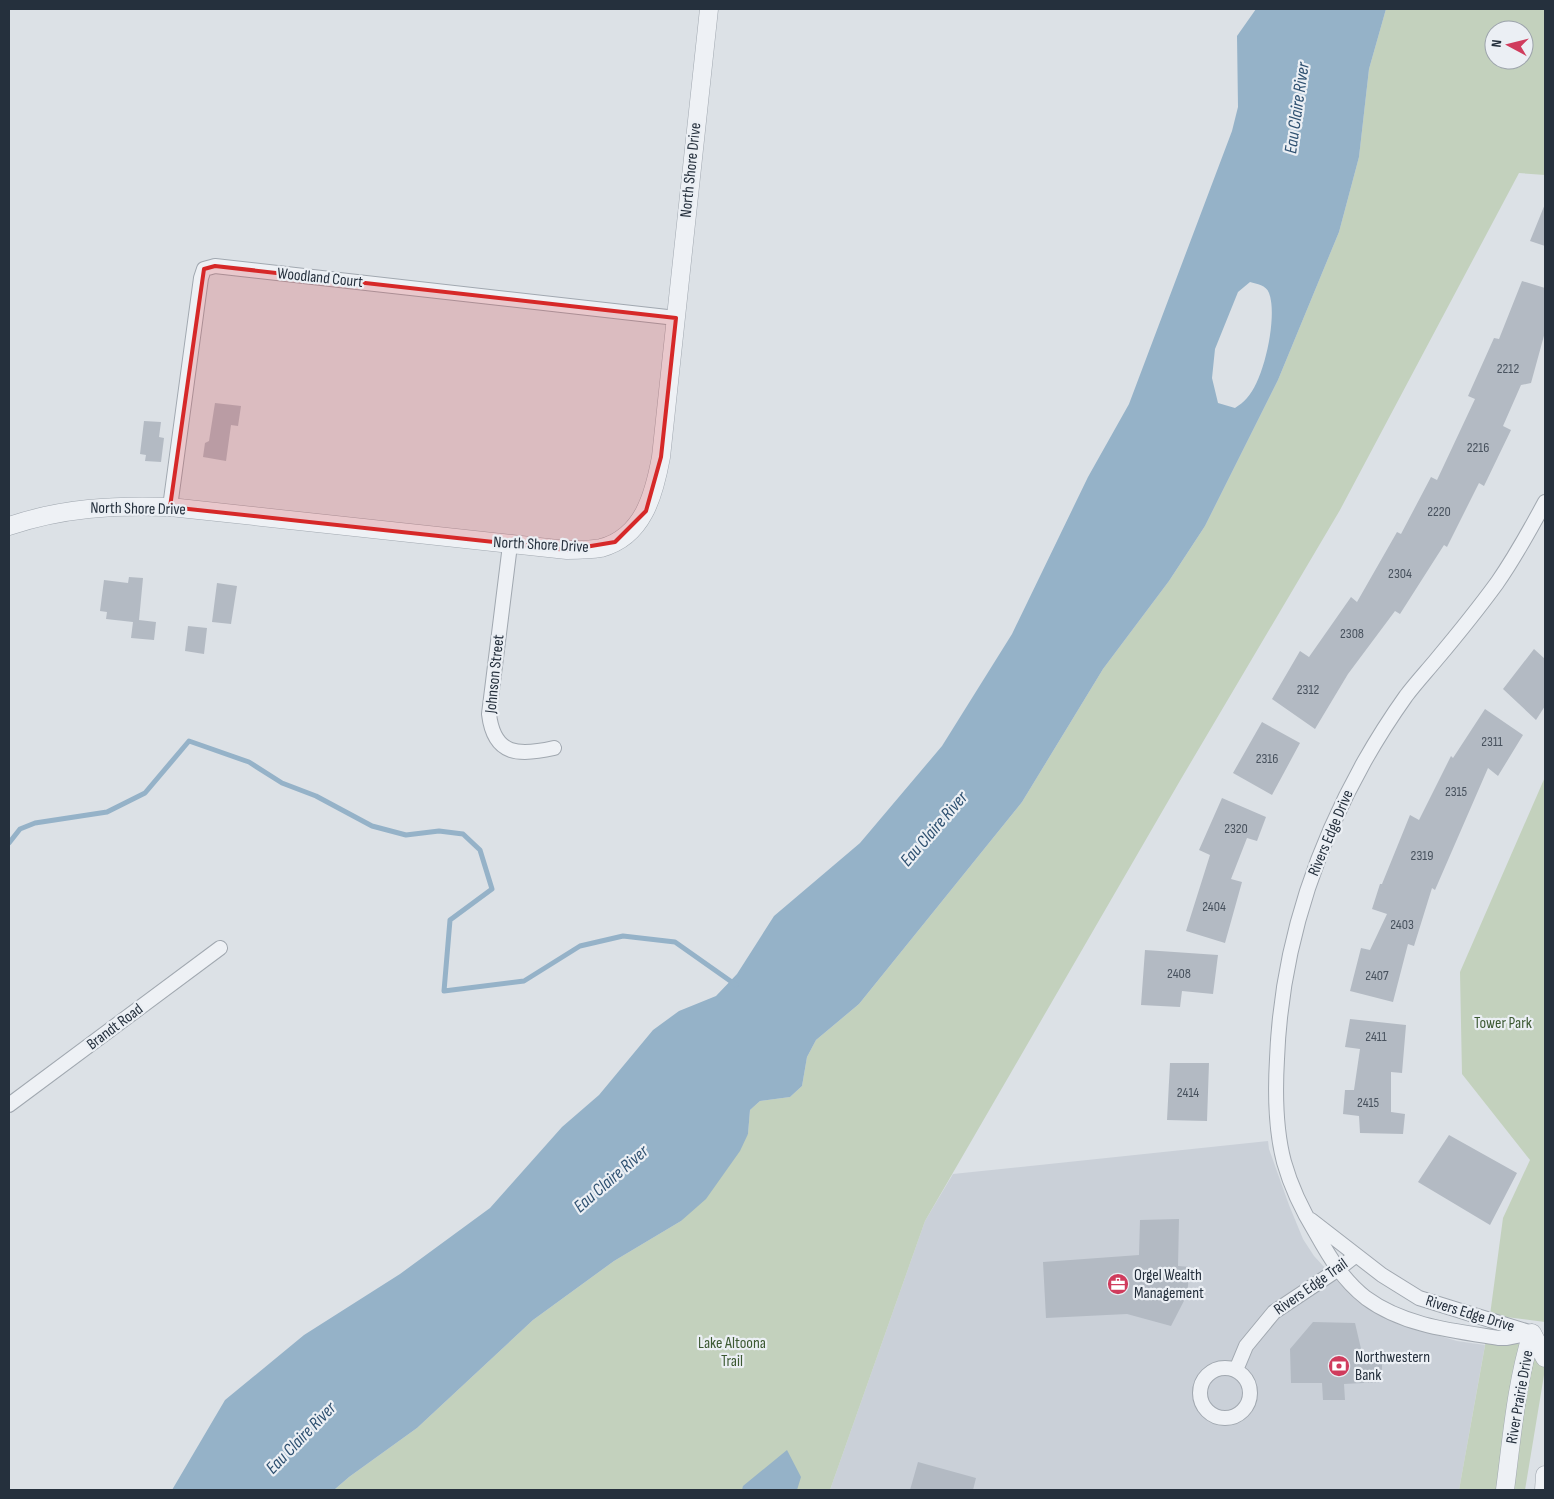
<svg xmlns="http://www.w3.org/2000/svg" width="1554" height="1499" font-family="'Sofia Sans Condensed',sans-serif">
<rect width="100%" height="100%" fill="#dce1e6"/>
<path fill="#cad0d8" d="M 1268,1141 L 1269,1149 L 1289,1205 L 1303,1239 L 1314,1256 L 1341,1285 L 1371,1309 L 1420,1330 L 1457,1341 L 1485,1345 L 1459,1490 L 830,1490 L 925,1221 L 953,1174 Z"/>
<path fill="#c3d1bd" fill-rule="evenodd" d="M 1386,9 L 1545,9 L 1545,175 L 1519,173 L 1340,510 L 1181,779 L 925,1221 L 830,1490 L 334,1490 L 349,1477 L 417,1428 L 533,1320 L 614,1261 L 681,1221 L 748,1134 L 750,1110 L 760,1101 L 790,1097 L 802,1086 L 807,1057 L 816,1040 L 859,1004 L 1022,802 L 1103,669 L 1169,581 L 1205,526 L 1278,380 L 1339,232 L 1359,157 L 1369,69 ZM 1494,30 L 1524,30 L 1524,60 L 1494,60 Z
M 1545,777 L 1545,1322 L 1490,1315 L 1503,1218 L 1530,1160 L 1462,1074 L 1460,972 Z
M 1486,1340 L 1545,1347 L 1545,1369 L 1525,1490 L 1459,1490 Z"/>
<path fill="#95b2c8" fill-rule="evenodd" d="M 1256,9 L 1386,9 L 1369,69 L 1359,157 L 1339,232 L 1278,380 L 1205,526 L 1169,581 L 1103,669 L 1022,802 L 859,1004 L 816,1040 L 807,1057 L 802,1086 L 790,1097 L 760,1101 L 750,1110 L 748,1134 L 740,1151 L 706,1199 L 681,1221 L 614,1261 L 533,1320 L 417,1428 L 349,1477 L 334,1490 L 172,1490 L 225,1400 L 304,1335 L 400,1274 L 490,1208 L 562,1127 L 599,1095 L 653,1030 L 679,1011 L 716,996 L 737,974 L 774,916 L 860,843 L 942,746 L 1012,634 L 1088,477 L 1129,404 L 1232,131 L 1238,107 L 1237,36 ZM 1250,282 C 1257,284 1266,285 1269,293 C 1278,316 1264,381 1247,398 C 1244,402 1239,405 1235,408 L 1218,403 L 1212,378 L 1215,349 L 1238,292 Z
M 787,1450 L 801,1477 L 797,1490 L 742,1490 L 743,1486 Z"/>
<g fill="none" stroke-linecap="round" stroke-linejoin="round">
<path stroke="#95b2c8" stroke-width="5" d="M 9,843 L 20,829 L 35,823 L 107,812 L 145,793 L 189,741 L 249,762 L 282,783 L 316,796 L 372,826 L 406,835 L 439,831 L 463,834 L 480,850 L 492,889 L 450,920 L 444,991 L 524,981 L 580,946 L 623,936 L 675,942 L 736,985"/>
</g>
<path fill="#b3bac3" d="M 1545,204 L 1545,246 L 1530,241 Z
M 1522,281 L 1545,288 L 1545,332 L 1531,383 L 1521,385 L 1503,426 L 1511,430 L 1484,486 L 1479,483 L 1447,547 L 1444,545 L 1400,614 L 1395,611 L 1348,674 L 1315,729 L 1272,699 L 1300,651 L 1309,657 L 1351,597 L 1357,602 L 1397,532 L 1401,534 L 1431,477 L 1437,480 L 1475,399 L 1468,396 L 1494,338 L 1499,339 Z
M 215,403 L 241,406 L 238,426 L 231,425 L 226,461 L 203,457 L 205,443 L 209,441 Z
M 144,421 L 161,422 L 159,437 L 164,438 L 161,462 L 145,461 L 146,455 L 140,454 Z
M 129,577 L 143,578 L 139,620 L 156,622 L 154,640 L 131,638 L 133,622 L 106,619 L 107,612 L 100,611 L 104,580 L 128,583 Z
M 217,583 L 237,586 L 231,624 L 212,622 Z
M 188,626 L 207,628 L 204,654 L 185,651 Z
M 1534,649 L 1545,659 L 1545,706 L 1536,720 L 1503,689 Z
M 1485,709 L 1523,735 L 1498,776 L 1488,768 L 1435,890 L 1432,888 L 1414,946 L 1408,944 L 1393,1002 L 1350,991 L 1361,948 L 1370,950 L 1387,914 L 1372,909 L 1380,884 L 1382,884 L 1410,815 L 1419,820 L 1451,756 L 1453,758 Z
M 1262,722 L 1300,743 L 1272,795 L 1233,773 Z
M 1222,798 L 1266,817 L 1257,841 L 1247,838 L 1231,879 L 1242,882 L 1225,943 L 1186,931 L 1210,855 L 1199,850 Z
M 1145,950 L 1218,955 L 1213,994 L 1182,991 L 1180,1007 L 1141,1005 Z
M 1350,1019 L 1406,1025 L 1402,1073 L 1391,1072 L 1391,1112 L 1405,1114 L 1403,1134 L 1360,1133 L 1359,1116 L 1343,1114 L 1345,1090 L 1354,1090 L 1360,1049 L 1345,1047 Z
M 1170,1063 L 1209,1063 L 1207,1121 L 1167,1120 Z
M 1449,1135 L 1517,1173 L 1490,1225 L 1418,1182 Z
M 1179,1219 L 1178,1266 L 1190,1267 L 1187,1295 L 1171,1326 L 1127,1314 L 1046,1318 L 1043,1262 L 1139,1255 L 1140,1220 Z
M 1313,1322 L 1355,1323 L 1362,1353 L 1382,1351 L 1382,1382 L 1344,1384 L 1345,1400 L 1323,1400 L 1322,1383 L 1291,1383 L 1290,1349 Z
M 918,1462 L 976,1478 L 973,1490 L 910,1490 Z"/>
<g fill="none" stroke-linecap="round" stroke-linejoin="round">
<g stroke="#a1a8b0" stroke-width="16">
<path id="minor" d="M 170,507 L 201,278 L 204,269 L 215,266 L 676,318
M 510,545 L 489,714 C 494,756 519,756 554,748
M 9,1105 L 220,948
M 1311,1220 L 1382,1275 L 1419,1298 L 1529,1332
M 1532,1333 L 1507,1338 L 1499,1338 C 1454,1331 1404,1326 1366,1298 C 1343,1280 1330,1258 1316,1233 C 1302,1210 1291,1187 1284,1162 C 1275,1128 1275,1093 1277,1059 C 1281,954 1313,853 1364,762 C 1377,739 1391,717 1406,696 C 1415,684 1426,672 1436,660 C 1457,635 1478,609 1497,583 C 1515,557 1530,530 1545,502
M1200 1393a25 25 0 1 1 50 0a25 25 0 1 1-50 0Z
M 1236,1370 L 1246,1346 L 1274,1312 L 1337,1270 L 1355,1256"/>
</g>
<g stroke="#a1a8b0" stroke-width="19">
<path id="tertiary" d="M 9,526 C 62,508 114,505 170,507 L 567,550 C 578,550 590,550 601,548 C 643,537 654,495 661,457 L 709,9
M 1532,1333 L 1545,1358
M 1505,1490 C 1512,1437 1516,1384 1532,1333
M 1544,1490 L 1545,1475"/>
</g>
<use href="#minor" stroke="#eef1f5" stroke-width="14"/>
<use href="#tertiary" stroke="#eef1f5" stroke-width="18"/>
</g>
<path fill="#d62828" fill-opacity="0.2" stroke="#d62828" stroke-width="4" stroke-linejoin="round" d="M 215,266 L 676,318 L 661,457 L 646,511 L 615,542 L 567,550 L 170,507 L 204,269 Z"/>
<defs>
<g id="office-disc" transform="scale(1.125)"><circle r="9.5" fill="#d03c5d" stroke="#ebeff4"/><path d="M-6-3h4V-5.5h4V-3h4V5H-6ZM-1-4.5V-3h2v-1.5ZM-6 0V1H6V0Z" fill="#fff"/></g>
<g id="bank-disc" transform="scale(1.125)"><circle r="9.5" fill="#d03c5d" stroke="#ebeff4"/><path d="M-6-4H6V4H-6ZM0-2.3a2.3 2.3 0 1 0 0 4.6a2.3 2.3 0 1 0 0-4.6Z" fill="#fff"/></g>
</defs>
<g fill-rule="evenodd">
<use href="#office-disc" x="1118" y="1284"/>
<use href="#bank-disc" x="1339" y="1366"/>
</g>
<g text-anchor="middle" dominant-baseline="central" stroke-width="4.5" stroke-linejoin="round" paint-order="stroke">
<g font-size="14" fill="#48525e">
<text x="1508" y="368">2212</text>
<text x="1478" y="447">2216</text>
<text x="1439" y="511">2220</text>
<text x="1400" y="573">2304</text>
<text x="1352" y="633">2308</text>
<text x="1308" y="689">2312</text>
<text x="1492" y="741">2311</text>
<text x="1267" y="758">2316</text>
<text x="1456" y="791">2315</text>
<text x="1236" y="828">2320</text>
<text x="1422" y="855">2319</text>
<text x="1214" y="906">2404</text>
<text x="1402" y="924">2403</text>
<text x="1179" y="973">2408</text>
<text x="1377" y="975">2407</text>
<text x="1376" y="1036">2411</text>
<text x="1188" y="1092">2414</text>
<text x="1368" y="1102">2415</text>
</g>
<g font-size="16" fill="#25303d" stroke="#ebeff4">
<text transform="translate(691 170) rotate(-84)">North Shore Drive</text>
<text transform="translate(320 278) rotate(6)">Woodland Court</text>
<text transform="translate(138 509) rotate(1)">North Shore Drive</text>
<text transform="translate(541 545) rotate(3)">North Shore Drive</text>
<text transform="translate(495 674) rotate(-84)">Johnson Street</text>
<text transform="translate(1331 833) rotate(-67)">Rivers Edge Drive</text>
<text transform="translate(115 1027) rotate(-37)">Brandt Road</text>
<text transform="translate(1311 1287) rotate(-35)">Rivers Edge Trail</text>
<text transform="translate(1470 1314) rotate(17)">Rivers Edge Drive</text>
<text transform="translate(1520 1397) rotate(-80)">River Prairie Drive</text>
</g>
<g font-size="16" fill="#3c5932" stroke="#ebeff4">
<text x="1503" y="1023">Tower Park</text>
<text x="732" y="1343">Lake Altoona<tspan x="732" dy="18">Trail</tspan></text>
</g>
<g font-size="16" fill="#25303d" stroke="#ebeff4" text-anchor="start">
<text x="1134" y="1275">Orgel Wealth<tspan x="1134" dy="18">Management</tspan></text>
<text x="1355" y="1357">Northwestern<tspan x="1355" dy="18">Bank</tspan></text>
</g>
<g font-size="18" font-style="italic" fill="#2f5171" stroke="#ebeff4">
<text transform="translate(1297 108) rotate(-82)">Eau Claire River</text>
<text transform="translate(934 829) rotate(-49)">Eau Claire River</text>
<text transform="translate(611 1179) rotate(-41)">Eau Claire River</text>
<text transform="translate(301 1438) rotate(-46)">Eau Claire River</text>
</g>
</g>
<rect width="1554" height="1499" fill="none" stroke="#25303d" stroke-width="20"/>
<g transform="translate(1509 45) rotate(277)"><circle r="24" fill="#ebeff4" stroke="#9ca3ab"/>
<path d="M0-4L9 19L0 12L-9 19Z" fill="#d03c5d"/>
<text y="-8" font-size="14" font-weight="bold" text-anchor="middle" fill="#25303d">N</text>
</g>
</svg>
